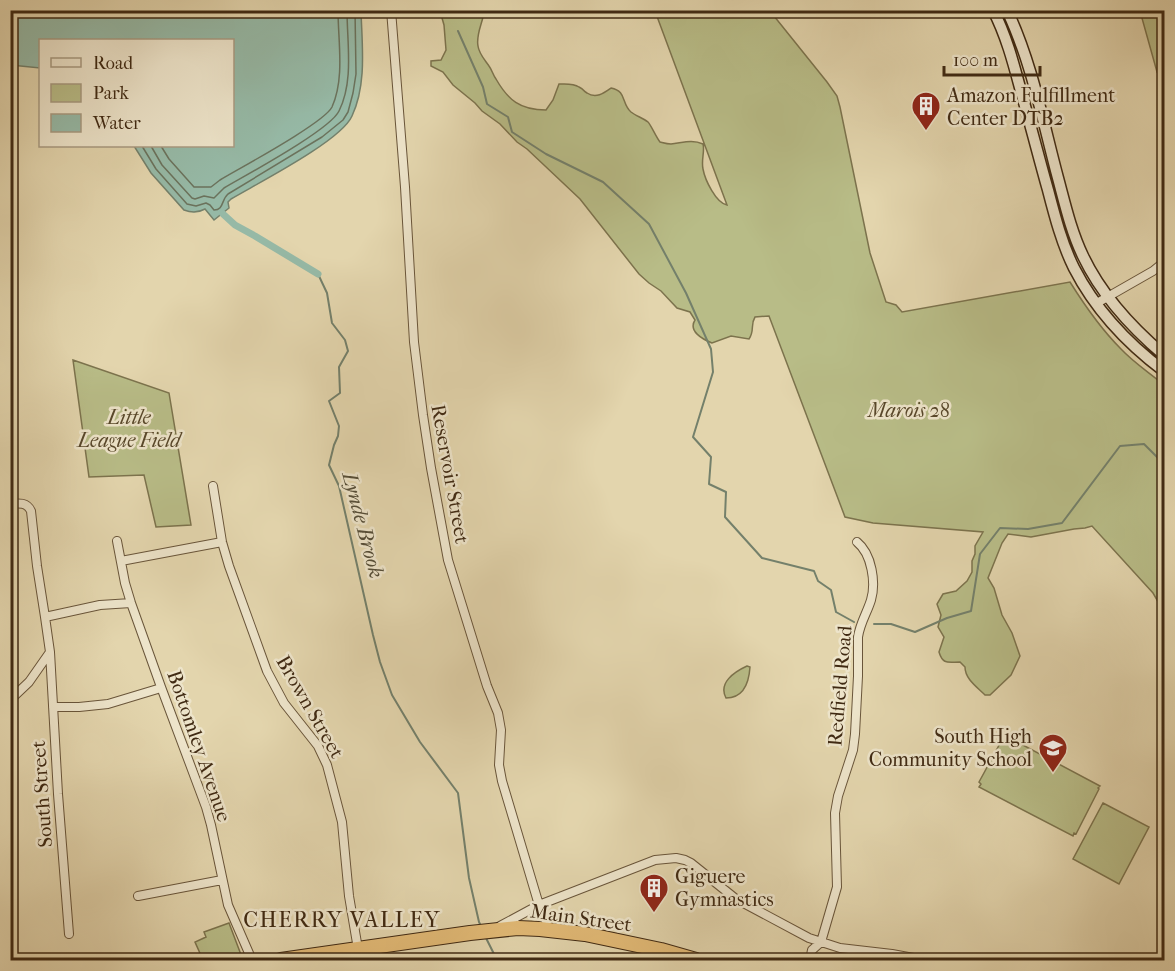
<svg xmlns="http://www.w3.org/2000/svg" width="1175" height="971" font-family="'IM FELL French Canon',serif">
<rect width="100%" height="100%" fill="#e3d5ad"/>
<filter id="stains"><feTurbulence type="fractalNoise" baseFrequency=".00333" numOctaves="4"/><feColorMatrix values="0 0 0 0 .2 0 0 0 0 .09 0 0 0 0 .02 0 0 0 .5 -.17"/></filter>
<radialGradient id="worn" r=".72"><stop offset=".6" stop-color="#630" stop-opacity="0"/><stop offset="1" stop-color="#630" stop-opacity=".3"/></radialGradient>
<path fill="#b8bc87" stroke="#7c734d" stroke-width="1.5" d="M 440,11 L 478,11 L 480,16 L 483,17 C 481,26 476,36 478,46 C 479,54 485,60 489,66 C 492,70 493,75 496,79 C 508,100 520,110 546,110 L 553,100 L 559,84 C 566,84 573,83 579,87 C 585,90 582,90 587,93 C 596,99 604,93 611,88 C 627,91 621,103 631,112 C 636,116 643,118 648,122 C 651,125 656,137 660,142 C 664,143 667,144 671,144 C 682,143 692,139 703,144 C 705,151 701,160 703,169 C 705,180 716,203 727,205 L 655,11 L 770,11 L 827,82 L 837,96 L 840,107 L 870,253 L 886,302 L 896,305 L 902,312 L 1070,282 C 1085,306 1101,329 1121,349 C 1134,363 1150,373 1164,385 L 1164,612 L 1153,593 L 1092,526 L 1085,528 L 1074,529 L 1031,537 L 1008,534 L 1002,543 L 988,578 L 994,588 L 1002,615 L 1012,633 L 1020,656 L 1011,675 L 990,695 L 985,695 C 977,687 965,679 965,667 L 960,662 C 948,662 943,665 939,652 L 944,637 L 938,627 L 941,615 L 937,604 L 943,594 L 956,591 L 967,581 L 972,572 L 972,561 L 975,554 L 975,546 L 983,532 L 873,523 L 845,517 L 769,316 L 755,317 C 750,325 755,330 749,339 L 731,336 L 712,343 C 702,339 688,331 695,320 L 690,312 L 677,308 L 661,291 L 649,283 L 639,274 L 580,199 L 527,149 L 517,142 L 500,124 L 482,111 L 475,103 L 453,85 L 443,72 L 431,66 L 431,61 L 441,60 L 446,50 L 444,25 Z
M 1140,11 L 1164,11 L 1164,66 L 1157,72 Z
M 73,360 L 169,393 L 191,525 L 156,527 L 144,475 L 89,477 Z
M 747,666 L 750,667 C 749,682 744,698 726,698 C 718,683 734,672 747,666 Z
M 1006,736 L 1100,786 L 1098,788 L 1099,789 L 1076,834 L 1074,833 L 1073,836 L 979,787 L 981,784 L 979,782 L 1003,738 L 1005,739 Z
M 1103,803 L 1149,827 L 1119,884 L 1073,859 Z
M 229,923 L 243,960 L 203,960 L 195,942 L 206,937 L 204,932 Z"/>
<path fill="#96b9a6" stroke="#74806b" stroke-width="1.5" d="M 11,10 L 361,11 C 362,45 367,84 352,116 C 341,141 258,183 231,199 L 228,202 L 229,208 L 214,220 L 205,209 C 198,213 192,213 184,210 L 151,173 L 134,146 L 232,146 L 232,40 L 40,40 L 40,68 L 11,65 Z"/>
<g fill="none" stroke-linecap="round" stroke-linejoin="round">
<path stroke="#6b725c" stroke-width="1.5" d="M 142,146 L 156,169 L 187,204 L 196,206 L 206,203 L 210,205 L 214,210 C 224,210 221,200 228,194 L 322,137 L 343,120 L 348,112 L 353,93 L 356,74 L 355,10
M 151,146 L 162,165 L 192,198 L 195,199 L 204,196 L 214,198 L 224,188 C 246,175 330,130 339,111 C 354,81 347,43 347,10
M 161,146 L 169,159 L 194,187 L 211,187 L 220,180 C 240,168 324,123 332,107 C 345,78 338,41 338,10"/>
<path stroke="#74806b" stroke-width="2" d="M 458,31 L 483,87 L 487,104 L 508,117 L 512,132 L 546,154 L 603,182 L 649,224 L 686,293 L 711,349 L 713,372 L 693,437 L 711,457 L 709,484 L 726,492 L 725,517 L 762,558 L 814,571 L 818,581 L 831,590 L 836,612 L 854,622
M 318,274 L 327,293 L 332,323 L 345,340 L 348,351 L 339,367 L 340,393 L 329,401 L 339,426 L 338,436 L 334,445 L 329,465 L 339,486 L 373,635 L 380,662 L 392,695 L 420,742 L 458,793 L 469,878 L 479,922 L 482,928
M 874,624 L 891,624 L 915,632 L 947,618 L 971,611 L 980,554 L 1000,528 L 1028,529 L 1062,523 L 1120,446 L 1144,444 L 1164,464
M 485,936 L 497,960"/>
<path stroke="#96b9a6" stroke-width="7" d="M 223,214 L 235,225 L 255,236 L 318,274"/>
<g stroke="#69553a" stroke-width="10">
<path id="street" d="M 391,10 L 405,187 L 414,342 L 423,415 L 431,468 L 448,560 L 487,686 L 498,713 L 501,730 L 499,765 L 502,781 L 539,905 L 546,921 L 547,929
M 1097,303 L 1153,271 L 1164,262
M 213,486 L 222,542 L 229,566 L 267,671 L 284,703 L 318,746 L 327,765 L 342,822 L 349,896 L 358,949
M 10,504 C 19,503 27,502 31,511 L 37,566 L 45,617
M 117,541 L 125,583 L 131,603 L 161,687 L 206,807 L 211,825 L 228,905 L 252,960
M 121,561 L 222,542
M 50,652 L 58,794 L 69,934
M 10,700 L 29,682 L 50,652 L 45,617 L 100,605 L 131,603
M 53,707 L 79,707 L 108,704 L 161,688
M 138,896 L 222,880
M 500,926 L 539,905 L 655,860 L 676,858 L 685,860 L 691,863 L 736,899 L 809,938 L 840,948 L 892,954 L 924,960
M 810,960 L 812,950 L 821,942 L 837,887 L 835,813 L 838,796 L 853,750 L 855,734 L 858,676 L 858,637 C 860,623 867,613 871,600 C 876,583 872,554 857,542"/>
</g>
<g stroke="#402a13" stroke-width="13">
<path id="secondary" d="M 993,10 C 1009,41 1016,74 1025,106 C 1033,134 1040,162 1048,190 C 1055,217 1062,244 1074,268 C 1095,309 1128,344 1164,371
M 1007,10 C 1032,63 1043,122 1058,178 C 1065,204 1071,231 1083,256 C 1102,296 1131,327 1164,355"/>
</g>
<g stroke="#402a13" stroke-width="16">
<path id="highway" d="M 281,960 L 470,933 L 518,928 L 540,929 L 585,934 L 661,950 L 696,960"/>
</g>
<use href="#street" stroke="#ede4ca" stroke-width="8"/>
<use href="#secondary" stroke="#ede4ca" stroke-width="10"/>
<use href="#highway" stroke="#e2ba76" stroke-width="14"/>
</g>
<defs>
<g id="building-pin" transform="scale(1.5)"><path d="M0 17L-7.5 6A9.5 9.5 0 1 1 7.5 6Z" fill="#8f2418" stroke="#ede4ca"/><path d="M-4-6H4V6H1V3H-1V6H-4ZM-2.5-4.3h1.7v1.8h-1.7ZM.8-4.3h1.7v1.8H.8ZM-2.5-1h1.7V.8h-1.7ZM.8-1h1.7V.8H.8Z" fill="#fff"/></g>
<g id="school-pin" transform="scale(1.5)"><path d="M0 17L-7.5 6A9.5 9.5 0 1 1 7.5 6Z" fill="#8f2418" stroke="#ede4ca"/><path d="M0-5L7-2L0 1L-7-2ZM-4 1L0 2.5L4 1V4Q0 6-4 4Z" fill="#fff"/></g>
</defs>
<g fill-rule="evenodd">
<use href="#building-pin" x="926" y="106"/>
<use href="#school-pin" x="1053" y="748"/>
<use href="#building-pin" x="654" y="888"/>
</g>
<g text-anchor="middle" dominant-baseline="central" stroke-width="5" stroke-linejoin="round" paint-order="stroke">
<g font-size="20" fill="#402a13" stroke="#ede4ca" text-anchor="start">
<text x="947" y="95">Amazon Fulfillment<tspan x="947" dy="23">Center DTB2</tspan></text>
<text x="1032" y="736" text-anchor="end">South High<tspan x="1032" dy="23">Community School</tspan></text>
<text x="675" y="876">Giguere<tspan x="675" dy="23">Gymnastics</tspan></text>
</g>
<g font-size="20" font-style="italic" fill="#58472a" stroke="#ede4ca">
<text x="909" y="410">Marois 28</text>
<text x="129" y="417">Little<tspan x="129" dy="23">League Field</tspan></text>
</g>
<g font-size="20" fill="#402a13" stroke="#ede4ca">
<text transform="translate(450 474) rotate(80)">Reservoir Street</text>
<text transform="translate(840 686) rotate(-85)">Redfield Road</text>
<text transform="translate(310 707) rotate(60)">Brown Street</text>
<text transform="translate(199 746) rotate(71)">Bottomley Avenue</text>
<text transform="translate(42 794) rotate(-94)">South Street</text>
<text transform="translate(581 918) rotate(8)">Main Street</text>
</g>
<g font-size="21" font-style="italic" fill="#564e38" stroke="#ede4ca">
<text transform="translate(363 525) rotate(75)">Lynde Brook</text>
</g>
<g font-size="22" letter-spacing="1.5" fill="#402a13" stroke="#ede4ca">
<text x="342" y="920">CHERRY VALLEY</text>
</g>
</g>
<rect width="1175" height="971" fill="none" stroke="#e3d5ad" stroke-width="36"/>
<rect x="12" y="12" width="1151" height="947" fill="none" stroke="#402a13" stroke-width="3"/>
<rect x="18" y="18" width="1139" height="935" fill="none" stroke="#402a13" stroke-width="1.5"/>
<rect x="39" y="39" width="195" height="108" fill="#ede4ca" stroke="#a89a81" stroke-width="1.5"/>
<rect x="51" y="58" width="30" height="9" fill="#ede4ca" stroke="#a89a81" stroke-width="1.5"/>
<text x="93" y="69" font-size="18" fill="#402a13">Road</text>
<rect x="51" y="84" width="30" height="18" fill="#b8bc87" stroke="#a89a81" stroke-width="1.5"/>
<text x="93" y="99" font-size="18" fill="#402a13">Park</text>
<rect x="51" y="114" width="30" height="18" fill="#96b9a6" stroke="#a89a81" stroke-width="1.5"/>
<text x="93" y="129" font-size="18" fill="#402a13">Water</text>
<path d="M944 66v9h96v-9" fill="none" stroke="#402a13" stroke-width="3"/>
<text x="953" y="66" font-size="18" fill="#402a13" stroke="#ede4ca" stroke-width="4.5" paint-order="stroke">100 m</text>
<rect width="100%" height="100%" filter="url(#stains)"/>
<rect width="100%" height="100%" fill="url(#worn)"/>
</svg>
